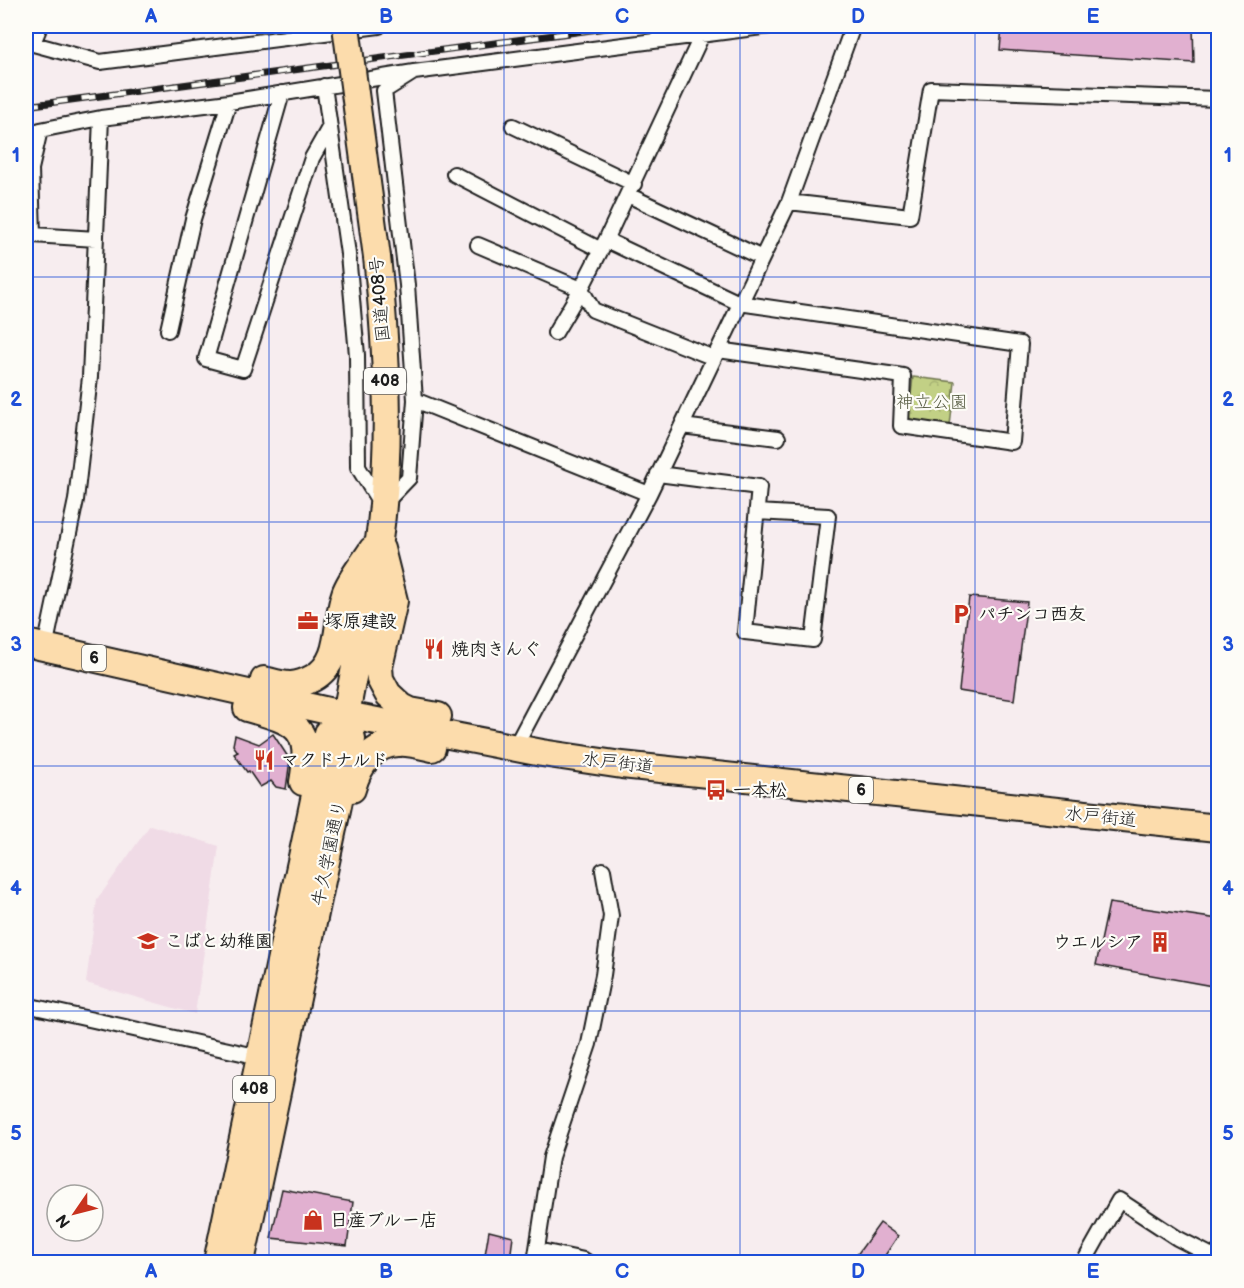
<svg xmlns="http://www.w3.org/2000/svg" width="1244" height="1288" font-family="'Balsamiq Sans','Klee One',sans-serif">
<defs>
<pattern id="park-crowns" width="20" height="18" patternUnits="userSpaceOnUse" patternTransform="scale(1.5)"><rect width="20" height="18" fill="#c2d085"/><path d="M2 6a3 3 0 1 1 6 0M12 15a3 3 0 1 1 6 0" fill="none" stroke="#a6b272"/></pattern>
</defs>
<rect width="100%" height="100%" fill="#f7edef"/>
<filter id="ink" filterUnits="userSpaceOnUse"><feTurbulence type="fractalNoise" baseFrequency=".0167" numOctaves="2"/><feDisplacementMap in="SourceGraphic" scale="12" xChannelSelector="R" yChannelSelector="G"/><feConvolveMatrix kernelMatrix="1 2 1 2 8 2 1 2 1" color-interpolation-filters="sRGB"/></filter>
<g filter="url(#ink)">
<path fill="#f0dbe6" d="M 150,825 L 219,846 L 195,1014 L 86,983 L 97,900 Z"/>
<path fill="url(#park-crowns)" stroke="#6f7650" stroke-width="1.5" d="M 913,377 L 955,382 L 950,426 L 908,422 Z"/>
<path fill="#e1b0d0" stroke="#1c1c1c" stroke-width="1.5" d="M 1002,26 L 1193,26 L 1194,63 L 1000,50 Z
M 969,597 L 1027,602 L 1014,700 L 959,691 Z
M 273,734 L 290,760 L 286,789 L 276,787 L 271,781 L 260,787 L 249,771 L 247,772 L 234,754 L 238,752 L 233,745 L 235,735 L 259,744 Z
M 1109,903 L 1218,919 L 1218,987 L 1096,965 Z
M 282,1189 L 353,1202 L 347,1246 L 271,1238 Z
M 880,1223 L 898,1236 L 880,1263 L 851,1263 Z
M 489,1231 L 513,1237 L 510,1259 L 485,1255 Z"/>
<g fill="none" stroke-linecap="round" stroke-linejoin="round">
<g stroke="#1c1c1c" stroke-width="18">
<path id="street" d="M 26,42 L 100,62 L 379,26
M 33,43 L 40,26
M 324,86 L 348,254 L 357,355 L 358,467 L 382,506 L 409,478 L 415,400 L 407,285 L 384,91 L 414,72
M 282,93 L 206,359 L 243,369 L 312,158 L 329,128
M 513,126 L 634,184
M 26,169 L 31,169 L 40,130 L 101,118 L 229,102 L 414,72 L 770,26
M 31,169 L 33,235 L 96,239
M 454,174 L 601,250
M 628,195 L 762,258
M 789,202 L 910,216 L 931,89 L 1218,99
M 606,240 L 702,35
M 478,245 L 581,289 L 593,310 L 714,358
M 168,330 L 193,219 L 229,102
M 555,333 L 581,289 L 606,240 L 739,303 L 1020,344 L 1012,442 L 901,426 L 903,376 L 718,350
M 415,400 L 649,494
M 682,426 L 778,438
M 658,474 L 759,487 L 745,632 L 813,640 L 828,516 L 757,512
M 45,648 L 76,500 L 90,377 L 101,118
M 515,747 L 649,494 L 789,202 L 853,26
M 26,1005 L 264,1058
M 537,1250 L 584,1260 L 587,1262
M 535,1262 L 551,1157 L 589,1044 L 603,975 L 611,916 L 603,870
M 1084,1262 L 1119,1200 L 1177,1238 L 1218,1259"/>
</g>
<g stroke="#1c1c1c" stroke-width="30">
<path id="highway" d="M 381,549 L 394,601 L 379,667 L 380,679 L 388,694 L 402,707 L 410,711 L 438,716
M 26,643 L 346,715 L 542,753 L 622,765 L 1218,828
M 264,680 C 284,685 293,689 313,678 C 343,662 335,622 345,594 C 350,579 364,563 372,550
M 247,708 C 296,722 313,726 303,782
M 352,789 C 358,766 373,743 399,743 C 410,742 421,746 432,748
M 217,1262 L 328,733 L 346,715
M 241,1262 L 352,739 L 346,715 C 356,656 371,598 379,540 C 392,447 387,350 377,257"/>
</g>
<use href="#street" stroke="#fdfcf7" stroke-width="14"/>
<use href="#highway" stroke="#fcdcac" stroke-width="26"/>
<g stroke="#1c1c1c" stroke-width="7">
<path id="rail" d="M 26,106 L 621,26"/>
</g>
<use href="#rail" stroke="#fdfcf7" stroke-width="4.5" stroke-dasharray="14" stroke-linecap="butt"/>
<g stroke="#1c1c1c" stroke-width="30" stroke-linecap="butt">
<path id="highway-bridge" d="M 346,26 L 377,257"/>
</g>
<use href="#highway-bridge" stroke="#fcdcac" stroke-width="26"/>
</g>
</g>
<path fill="none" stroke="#1d4ed8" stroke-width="1.5" stroke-opacity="0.55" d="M 269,26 L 269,1262M 504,26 L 504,1262M 740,26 L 740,1262M 975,26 L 975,1262M 26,277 L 1218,277M 26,522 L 1218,522M 26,766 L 1218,766M 26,1011 L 1218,1011"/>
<defs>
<g id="parking-bare" transform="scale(1.62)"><path d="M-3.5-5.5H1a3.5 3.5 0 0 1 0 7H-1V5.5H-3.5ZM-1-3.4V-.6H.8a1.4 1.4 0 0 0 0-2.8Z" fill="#c8321e" stroke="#fdfcf7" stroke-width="2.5" paint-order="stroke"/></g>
<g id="office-bare" transform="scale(1.62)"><path d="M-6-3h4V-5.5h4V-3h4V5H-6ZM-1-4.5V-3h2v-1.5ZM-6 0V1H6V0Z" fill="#c8321e" stroke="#fdfcf7" stroke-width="2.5" paint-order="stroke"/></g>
<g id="restaurant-bare" transform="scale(1.62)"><path d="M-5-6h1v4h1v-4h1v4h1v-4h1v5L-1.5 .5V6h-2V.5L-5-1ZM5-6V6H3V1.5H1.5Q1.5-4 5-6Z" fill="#c8321e" stroke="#fdfcf7" stroke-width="2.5" paint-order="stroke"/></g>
<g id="bus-bare" transform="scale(1.62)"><path d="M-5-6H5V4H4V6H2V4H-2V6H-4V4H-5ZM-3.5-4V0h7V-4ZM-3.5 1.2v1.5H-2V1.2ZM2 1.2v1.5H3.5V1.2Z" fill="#c8321e" stroke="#fdfcf7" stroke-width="2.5" paint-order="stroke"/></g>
<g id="school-bare" transform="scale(1.62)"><path d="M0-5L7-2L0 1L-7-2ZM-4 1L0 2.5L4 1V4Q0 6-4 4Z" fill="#c8321e" stroke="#fdfcf7" stroke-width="2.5" paint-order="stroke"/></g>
<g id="building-bare" transform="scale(1.62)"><path d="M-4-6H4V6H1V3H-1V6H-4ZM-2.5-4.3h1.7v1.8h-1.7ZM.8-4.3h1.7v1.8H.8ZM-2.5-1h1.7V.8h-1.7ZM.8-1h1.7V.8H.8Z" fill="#c8321e" stroke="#fdfcf7" stroke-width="2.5" paint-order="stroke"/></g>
<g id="shop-bare" transform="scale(1.62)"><path d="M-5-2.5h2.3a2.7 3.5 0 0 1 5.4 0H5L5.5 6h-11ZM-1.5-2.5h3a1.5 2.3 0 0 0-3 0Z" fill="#c8321e" stroke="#fdfcf7" stroke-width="2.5" paint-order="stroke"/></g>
</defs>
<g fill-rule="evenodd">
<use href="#parking-bare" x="961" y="614"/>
<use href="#office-bare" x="308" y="621"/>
<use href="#restaurant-bare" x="434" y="649"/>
<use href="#restaurant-bare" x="264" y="760"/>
<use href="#bus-bare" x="716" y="790"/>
<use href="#school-bare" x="148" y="941"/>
<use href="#building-bare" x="1160" y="942"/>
<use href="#shop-bare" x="313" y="1220"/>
</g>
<g text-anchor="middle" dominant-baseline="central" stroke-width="4.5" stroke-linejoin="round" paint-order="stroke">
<g fill="#fdfcf7" stroke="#605f5e" stroke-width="1.5">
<rect x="364" y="368" width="42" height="26" rx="4.5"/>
<rect x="82" y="645" width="24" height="26" rx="4.5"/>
<rect x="849" y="777" width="24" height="26" rx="4.5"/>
<rect x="233" y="1076" width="42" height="26" rx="4.5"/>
</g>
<g font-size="16" font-weight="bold" fill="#1c1c1c">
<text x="385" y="381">408</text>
<text x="94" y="658">6</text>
<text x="861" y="790">6</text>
<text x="254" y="1089">408</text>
</g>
<g font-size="18" fill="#1c1c1c" stroke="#fdfcf7">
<text transform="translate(380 299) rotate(-95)">国道408号</text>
<text transform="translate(618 763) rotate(7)">水戸街道</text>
<text transform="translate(1101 817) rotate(6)">水戸街道</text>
<text transform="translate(329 853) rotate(-78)">牛久学園通り</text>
</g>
<g font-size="18" fill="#565b41" stroke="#fdfcf7">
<text x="932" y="402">神立公園</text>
</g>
<g font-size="18" font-weight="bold" fill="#1c1c1c" stroke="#fdfcf7" text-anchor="start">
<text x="978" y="614">パチンコ西友</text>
<text x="325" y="621">塚原建設</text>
<text x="451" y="649">焼肉きんぐ</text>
<text x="281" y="760">マクドナルド</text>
<text x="733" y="790">一本松</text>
<text x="165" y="941">こばと幼稚園</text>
<text x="1143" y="942" text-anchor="end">ウエルシア</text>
<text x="330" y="1220">日産ブルー店</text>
</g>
</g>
<rect width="1244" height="1288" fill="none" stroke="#fdfcf7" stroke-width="66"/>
<g transform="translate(75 1213) rotate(235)"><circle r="28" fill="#fdfcf7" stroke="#a3a29f" stroke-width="1.5"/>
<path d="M0-4.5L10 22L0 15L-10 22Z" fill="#c8321e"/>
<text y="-9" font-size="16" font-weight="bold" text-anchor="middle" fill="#1c1c1c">N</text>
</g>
<rect x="33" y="33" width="1178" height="1222" fill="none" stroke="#1d4ed8" stroke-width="2"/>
<g font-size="20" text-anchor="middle" font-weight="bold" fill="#1d4ed8">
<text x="151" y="23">A</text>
<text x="386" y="23">B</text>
<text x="622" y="23">C</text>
<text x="858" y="23">D</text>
<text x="1093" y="23">E</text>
<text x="16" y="162">1</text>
<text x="1228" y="162">1</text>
<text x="16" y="406">2</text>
<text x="1228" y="406">2</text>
<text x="16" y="651">3</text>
<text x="1228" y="651">3</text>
<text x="16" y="895">4</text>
<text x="1228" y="895">4</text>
<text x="16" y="1140">5</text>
<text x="1228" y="1140">5</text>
<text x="151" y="1278">A</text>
<text x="386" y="1278">B</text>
<text x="622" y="1278">C</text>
<text x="858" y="1278">D</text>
<text x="1093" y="1278">E</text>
</g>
</svg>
